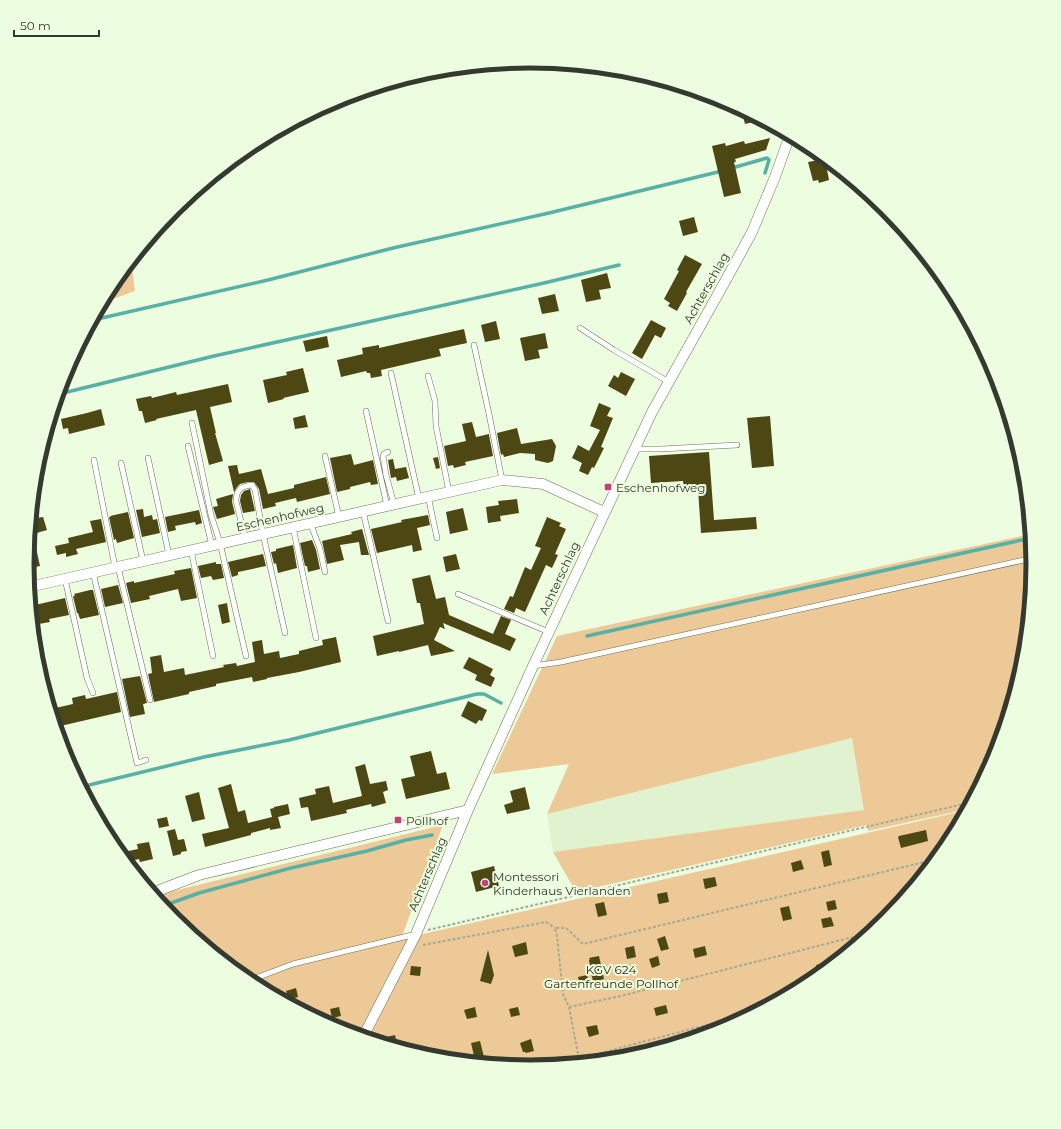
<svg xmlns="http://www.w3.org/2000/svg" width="1061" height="1129" font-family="Montserrat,sans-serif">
<rect width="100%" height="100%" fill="#edfde0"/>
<path fill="#e0f2cf" d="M 852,738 L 864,810 L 553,852 L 547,814 Z"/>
<path fill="#ecc997" d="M 131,261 L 135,291 L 102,303 L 112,285 Z
M 1031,534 L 1034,565 L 1024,663 L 996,757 L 968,809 L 868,831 L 867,825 L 576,892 L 553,852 L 864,810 L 852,738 L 547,814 L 569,764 L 492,774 L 557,636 Z
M 968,810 L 949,844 L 886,921 L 810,983 L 723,1030 L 628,1058 L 530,1068 L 432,1058 L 338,1030 L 251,983 L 174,920 L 155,897 L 165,893 L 443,825 L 401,939 Z"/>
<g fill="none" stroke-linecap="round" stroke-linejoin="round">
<path stroke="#56b1a6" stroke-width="3.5" d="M 732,168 L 767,158 L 769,160 L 765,173
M 93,320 L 268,280 L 393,248 L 549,213 L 722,171
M 59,394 L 214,356 L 544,283 L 619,265
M 587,636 L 1031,538
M 81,787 L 204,757 L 289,740 L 477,694 L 484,694 L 501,703
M 163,906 L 199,893 L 291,868 L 367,851 L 406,840 L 432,835"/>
</g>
<path fill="#4c4713" d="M 741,109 L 762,120 L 745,124 Z
M 770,138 L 766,150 L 735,159 L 736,162 L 734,162 L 741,193 L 724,197 L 712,146 L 725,143 L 726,146 L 744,141 L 745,144 Z
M 819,160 L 820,165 L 826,164 L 829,180 L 819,183 L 818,180 L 813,181 L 808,162 Z
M 694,217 L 698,232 L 683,236 L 679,221 Z
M 685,255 L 702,264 L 686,292 L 687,293 L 677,311 L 668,306 L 670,303 L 664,299 L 679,271 L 677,270 Z
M 607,273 L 611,288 L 599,290 L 601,299 L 586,302 L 581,280 Z
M 555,294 L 559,311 L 542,314 L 538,298 Z
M 651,320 L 666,328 L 661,338 L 655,335 L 642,359 L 632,353 Z
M 496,321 L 500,339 L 485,342 L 481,325 Z
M 464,329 L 467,343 L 439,349 L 441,356 L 381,370 L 382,376 L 371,378 L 370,373 L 367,373 L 366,371 L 341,377 L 337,360 L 363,354 L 362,348 L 379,345 L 379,348 Z
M 545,333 L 548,348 L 538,350 L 540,358 L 525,361 L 520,338 Z
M 327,336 L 329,347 L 306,352 L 303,341 Z
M 303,368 L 309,392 L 283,398 L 284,399 L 268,403 L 263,380 L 287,375 L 286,372 Z
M 621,372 L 635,379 L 626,396 L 608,386 L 614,375 L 618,378 Z
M 228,384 L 232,402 L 210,407 L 216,433 L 215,433 L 223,461 L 209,465 L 196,410 L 156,419 L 157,420 L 145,423 L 142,411 L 139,411 L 136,399 L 151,396 L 152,398 L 176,392 L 177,395 Z
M 599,403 L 611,408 L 607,416 L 613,418 L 601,447 L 604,448 L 594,468 L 592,467 L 588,475 L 579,471 L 582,463 L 572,458 L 578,445 L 589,451 L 600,430 L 590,426 Z
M 101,409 L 105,425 L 69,434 L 68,428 L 63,429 L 61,419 L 87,413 Z
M 305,415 L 308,427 L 295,429 L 293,418 Z
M 770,416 L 774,466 L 752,468 L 747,418 Z
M 472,422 L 476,437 L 489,434 L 489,435 L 493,456 L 465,462 L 466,465 L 454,468 L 453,465 L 448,466 L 444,446 L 466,441 L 462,424 Z
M 517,428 L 521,444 L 552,439 L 556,446 L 553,461 L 548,463 L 535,460 L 535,454 L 520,453 L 504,457 L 503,454 L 501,455 L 497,433 Z
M 709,452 L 714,520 L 756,517 L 757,529 L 701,533 L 698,489 L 684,489 L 683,481 L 651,483 L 649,456 Z
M 351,454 L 354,465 L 373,460 L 378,484 L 371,485 L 370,482 L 350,487 L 350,489 L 337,492 L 330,458 Z
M 438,457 L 440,468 L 436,469 L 433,458 Z
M 393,459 L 395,469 L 406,467 L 409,478 L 397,481 L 396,477 L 391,478 L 388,460 Z
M 237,465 L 239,474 L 261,469 L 268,494 L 294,488 L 294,485 L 326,477 L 330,494 L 297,502 L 296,498 L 275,503 L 276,506 L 263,509 L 259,489 L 254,482 L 248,482 L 240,484 L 237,487 L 234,492 L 228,466 Z
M 250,489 L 255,511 L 243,513 L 240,501 L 241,495 L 244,491 Z
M 233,494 L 232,502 L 235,514 L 217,519 L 213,507 L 218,506 L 216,499 Z
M 517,499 L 519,513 L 500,516 L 501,521 L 488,523 L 486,507 L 499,505 L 498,501 Z
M 463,508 L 468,530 L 450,534 L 446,512 Z
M 143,509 L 144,517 L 152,515 L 153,520 L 157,519 L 160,533 L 142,537 L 136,510 Z
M 199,510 L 202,523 L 196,525 L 195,522 L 175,526 L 176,530 L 168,532 L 165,517 Z
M 128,512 L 134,538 L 117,543 L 116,539 L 114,540 L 109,517 L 111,517 L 110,516 Z
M 428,515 L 430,525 L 417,528 L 422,550 L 413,552 L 412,545 L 377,553 L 371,529 L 402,522 L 401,520 Z
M 43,517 L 47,530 L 33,534 L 40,566 L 27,569 L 30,531 L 31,531 L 31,519 Z
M 547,517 L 561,523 L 559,526 L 566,529 L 555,554 L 558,555 L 552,568 L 546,565 L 525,612 L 516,608 L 514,613 L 504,609 L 510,596 L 513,597 L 525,567 L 531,570 L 541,548 L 535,546 Z
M 101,519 L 106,542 L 76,549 L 78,554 L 66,557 L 66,553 L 57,555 L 55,546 L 69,543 L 68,538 L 93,532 L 90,521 Z
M 362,529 L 369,555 L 361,555 L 359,542 L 340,545 L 344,560 L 327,564 L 322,541 L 352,534 L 351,532 Z
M 312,540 L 316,550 L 320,569 L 308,572 L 307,566 L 305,566 L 300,543 Z
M 293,545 L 297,568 L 278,573 L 276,563 L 274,564 L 271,552 L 276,551 L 276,549 Z
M 263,554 L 266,566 L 238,572 L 238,575 L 232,577 L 228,562 Z
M 456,554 L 460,569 L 446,572 L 443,557 Z
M 216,562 L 216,564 L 221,564 L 224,578 L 213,580 L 211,576 L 201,578 L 198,566 Z
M 191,568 L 197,598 L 181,601 L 178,589 L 149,596 L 150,599 L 131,603 L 126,583 L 134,581 L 134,583 L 175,574 L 174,571 Z
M 430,575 L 436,599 L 445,597 L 449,615 L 493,634 L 501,616 L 511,620 L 505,634 L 516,639 L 510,651 L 443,623 L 445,629 L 440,627 L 434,640 L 455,651 L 431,656 L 428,645 L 399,652 L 399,651 L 377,656 L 373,636 L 424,624 L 420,603 L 417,603 L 412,579 Z
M 118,585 L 123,603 L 105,607 L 101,589 Z
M 90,590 L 93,590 L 99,615 L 80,619 L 78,613 L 77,613 L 73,596 L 75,596 L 74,594 Z
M 65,598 L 69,615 L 49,619 L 50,622 L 33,625 L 31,606 Z
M 227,603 L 230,622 L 222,624 L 218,605 Z
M 336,637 L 341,662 L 299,672 L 267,678 L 267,679 L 253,682 L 252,677 L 216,684 L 216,686 L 189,692 L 189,694 L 154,702 L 148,674 L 152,673 L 150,657 L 161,655 L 164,672 L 184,668 L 185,675 L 224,667 L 223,665 L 236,663 L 237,666 L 255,662 L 252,642 L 262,640 L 264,654 L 279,651 L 280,658 L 299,654 L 299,651 L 323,645 L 322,640 Z
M 469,657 L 493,669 L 490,675 L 495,678 L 491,687 L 475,680 L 477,675 L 463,668 Z
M 140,676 L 147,703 L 143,704 L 145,714 L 130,717 L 122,679 Z
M 117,692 L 121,712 L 56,727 L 51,709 L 73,704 L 72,698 L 85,695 L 86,699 Z
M 468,701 L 487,710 L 482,721 L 479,720 L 476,724 L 461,716 Z
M 431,751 L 437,774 L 446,772 L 450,789 L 406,799 L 401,779 L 415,776 L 410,756 Z
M 365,764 L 370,784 L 386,781 L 388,790 L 383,792 L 386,803 L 372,807 L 371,804 L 346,810 L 347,813 L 311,821 L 308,807 L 301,808 L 299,798 L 316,794 L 315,789 L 329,786 L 333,803 L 362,796 L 355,767 Z
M 231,784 L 238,812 L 245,810 L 248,823 L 272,817 L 270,809 L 274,808 L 274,807 L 288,804 L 290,814 L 278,817 L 281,828 L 270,830 L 270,828 L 251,833 L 251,835 L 205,847 L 202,834 L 229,828 L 218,788 Z
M 525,787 L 530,809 L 507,814 L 504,805 L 513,802 L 510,791 Z
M 199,792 L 205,819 L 192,822 L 185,796 Z
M 167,817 L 169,826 L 159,828 L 157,819 Z
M 175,829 L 178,840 L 184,839 L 187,851 L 181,852 L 181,854 L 173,856 L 167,831 Z
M 926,830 L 928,841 L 901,848 L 898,837 L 899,836 Z
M 149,842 L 153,859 L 140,862 L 139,859 L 126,862 L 119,853 L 138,849 L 137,844 Z
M 829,850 L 832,865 L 824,867 L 821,852 Z
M 801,860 L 804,869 L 793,872 L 791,863 Z
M 494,866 L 499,886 L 476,892 L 471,872 Z
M 715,877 L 717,886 L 705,889 L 703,879 Z
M 667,892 L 669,902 L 659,904 L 657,894 Z
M 835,900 L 837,909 L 828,911 L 826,902 Z
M 604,902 L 607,915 L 598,917 L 595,904 Z
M 789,906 L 792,919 L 783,921 L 780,908 Z
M 831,917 L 834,926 L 823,928 L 821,919 Z
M 665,936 L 669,949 L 661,951 L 657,939 Z
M 526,942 L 528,954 L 515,957 L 512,946 Z
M 634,946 L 636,957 L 627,959 L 625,948 Z
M 705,946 L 707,955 L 695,958 L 693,949 Z
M 488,950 L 494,975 L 491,984 L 480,981 Z
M 599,956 L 604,979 L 593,982 L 589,960 L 590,960 L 589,958 Z
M 658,956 L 660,965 L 652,968 L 649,959 Z
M 840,959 L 833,964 L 819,976 L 816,965 Z
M 411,966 L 421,967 L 420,976 L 410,975 Z
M 587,975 L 589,984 L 580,986 L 578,977 Z
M 296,988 L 298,997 L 288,1000 L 286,991 Z
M 666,1005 L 668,1013 L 656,1016 L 654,1008 Z
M 339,1007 L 341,1016 L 332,1018 L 330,1009 Z
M 475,1007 L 477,1017 L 467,1019 L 464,1010 Z
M 518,1007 L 520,1015 L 511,1017 L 509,1009 Z
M 597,1025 L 599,1034 L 589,1037 L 586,1027 Z
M 395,1035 L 398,1048 L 388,1045 L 386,1037 Z
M 531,1039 L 534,1051 L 526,1053 L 525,1052 L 523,1052 L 520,1043 Z
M 480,1041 L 484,1057 L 475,1060 L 471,1043 Z"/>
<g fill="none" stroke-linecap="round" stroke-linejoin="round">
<g stroke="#657359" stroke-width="6">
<path id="service" d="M 580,328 L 614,350 L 669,382
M 474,345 L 489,414 L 502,480
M 391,373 L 419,499
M 428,376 L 435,401 L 436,426 L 449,492
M 366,411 L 387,506
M 192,423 L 211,515 L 220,543 L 246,656
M 188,446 L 212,546
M 635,449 L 661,449 L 737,445
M 388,452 L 384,454 L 383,456 L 386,475 L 394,504
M 325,456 L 339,517
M 148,458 L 169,555
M 94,460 L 115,567
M 121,463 L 143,561
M 428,496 L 437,538
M 363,511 L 388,621
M 311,523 L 313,530 L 320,549 L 325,572
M 293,527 L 316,638
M 245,538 L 236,501 C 236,490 241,486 252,485 L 255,490 L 263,534 L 285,633
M 191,550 L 213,656
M 118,567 L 150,700
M 93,572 L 137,763 L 146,760
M 65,579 L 87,678 L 93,693
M 458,594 L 549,632
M 533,666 L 561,662 L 1033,558
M 40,673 L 41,677
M 248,981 L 293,964 L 416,934"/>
</g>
<g stroke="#657359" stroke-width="11">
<path id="minor" d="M 29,587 L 502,480 L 543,484 L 604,512
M 152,893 L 199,875 L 468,810
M 363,1037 L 416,934 L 468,810 L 533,666 L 652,412 L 727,278 L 752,232 L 775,177 L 790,135"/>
</g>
<path stroke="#a0ac97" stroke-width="2" stroke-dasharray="3 2" stroke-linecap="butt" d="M 428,930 L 972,802
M 423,945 L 546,922 L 555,928
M 569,1007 L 621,996 L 873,932
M 579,1059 L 569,1007 L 563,994 L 557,936 L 555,928 L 566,928 L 583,944 L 937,859
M 551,1066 L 756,1012"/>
<use href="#service" stroke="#fff" stroke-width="5"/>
<use href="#minor" stroke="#fff" stroke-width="10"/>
</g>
<g fill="#c53e7d" stroke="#edfde0" stroke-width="1.5">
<rect x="604" y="483" width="8" height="8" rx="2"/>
<rect x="394" y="816" width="8" height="8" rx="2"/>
<circle cx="485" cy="883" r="4"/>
</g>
<g text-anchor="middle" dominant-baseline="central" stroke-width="4" stroke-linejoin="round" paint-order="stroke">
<g font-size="12" fill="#343a2f" stroke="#edfde0">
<text transform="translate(706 288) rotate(-61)">Achterschlag</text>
<text transform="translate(280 517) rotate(-13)">Eschenhofweg</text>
<text transform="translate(559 578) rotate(-65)">Achterschlag</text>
<text transform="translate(427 874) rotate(-67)">Achterschlag</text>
</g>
<g font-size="12" fill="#343a2f" stroke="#edfde0" text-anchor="start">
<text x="616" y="487">Eschenhofweg</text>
<text x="406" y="820">Pollhof</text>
<text x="493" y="876">Montessori<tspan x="493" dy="14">Kinderhaus Vierlanden</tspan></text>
</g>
<g font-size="12" fill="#36260b" stroke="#edfde0">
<text x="611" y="969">KGV 624<tspan x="611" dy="14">Gartenfreunde Pollhof</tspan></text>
</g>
</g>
<path d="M0 0H1061V1129H0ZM34 564a496 496 0 1 1 992 0a496 496 0 1 1-992 0Z" fill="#edfde0" fill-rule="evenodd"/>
<path fill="none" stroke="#343a2f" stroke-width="5" d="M34 564a496 496 0 1 1 992 0a496 496 0 1 1-992 0Z"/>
<path d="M14 30v6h85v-6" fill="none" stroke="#343a2f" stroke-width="2"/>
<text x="20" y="30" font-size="12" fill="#343a2f" stroke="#edfde0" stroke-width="3" paint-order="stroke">50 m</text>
</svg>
